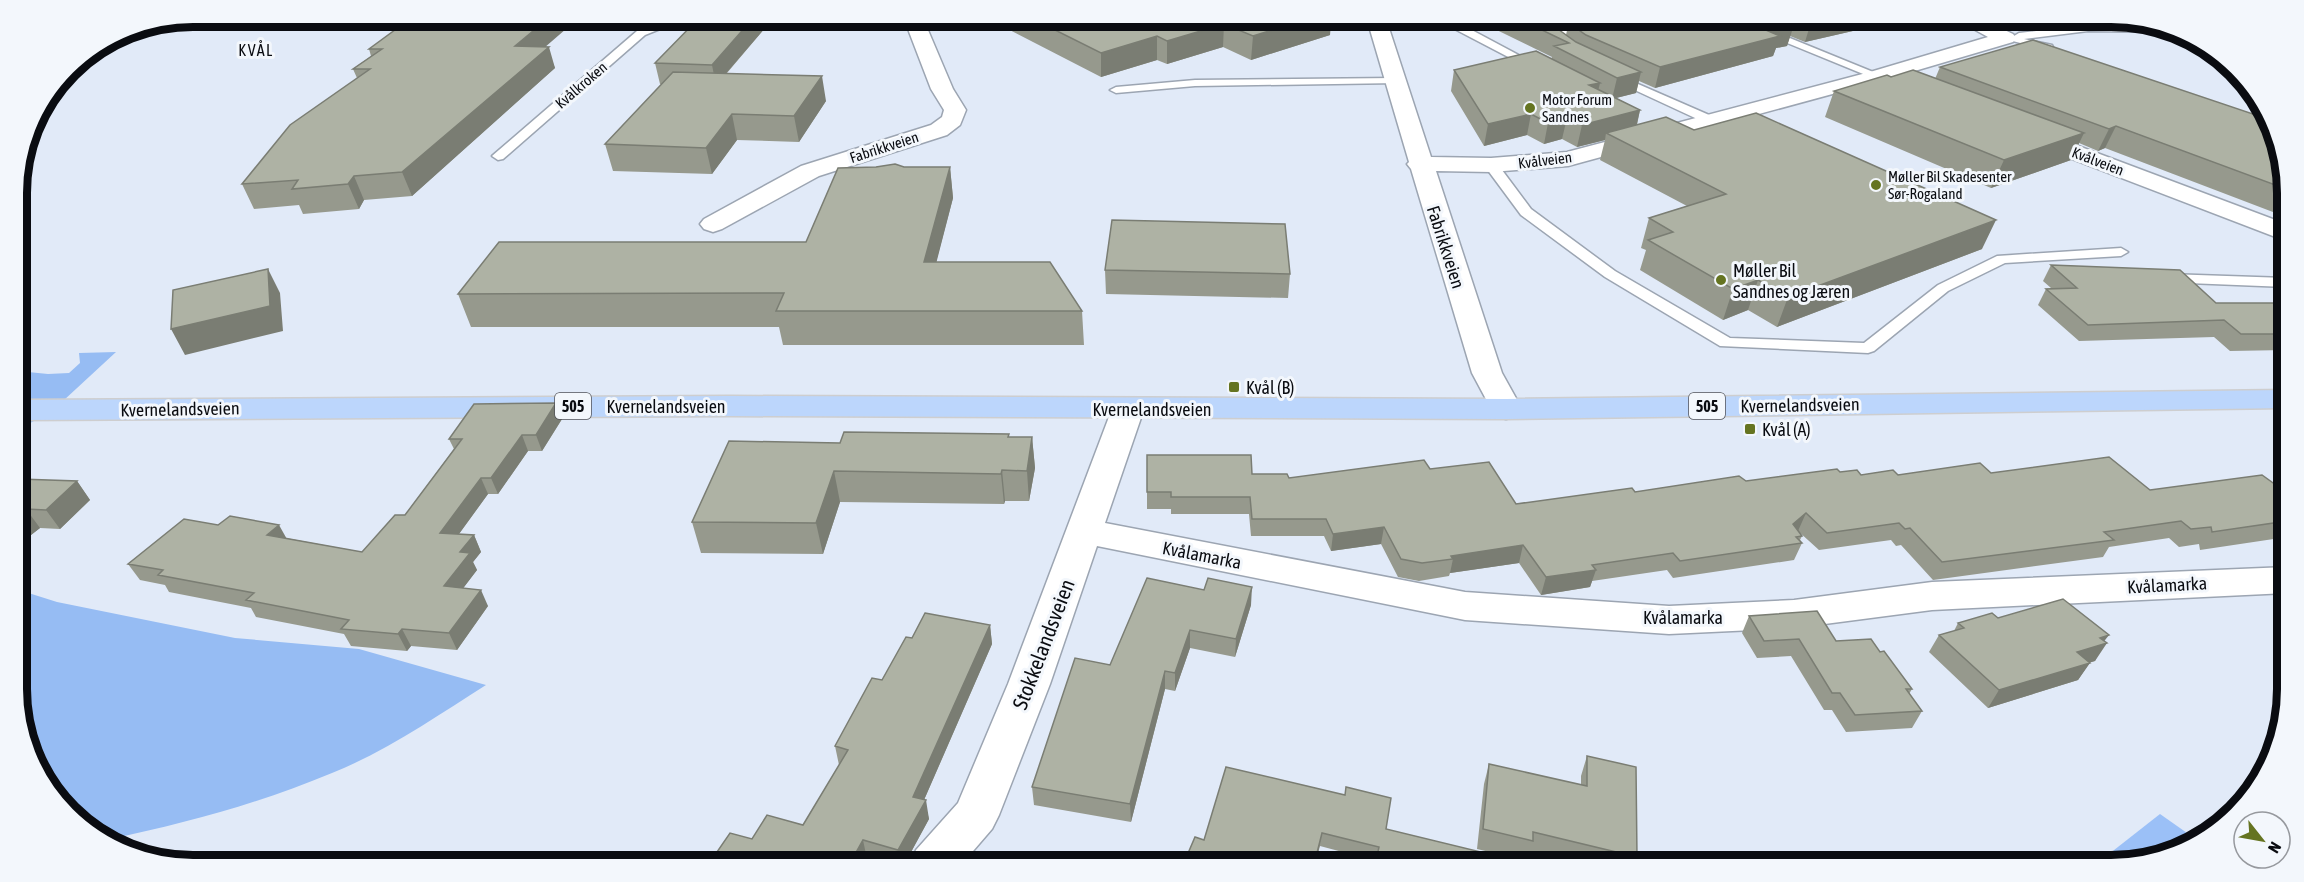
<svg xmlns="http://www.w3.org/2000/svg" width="2304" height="882" font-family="'Asap Condensed',sans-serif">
<rect width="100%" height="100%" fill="#e1eaf8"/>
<path fill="#9bc0f7" d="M 2160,814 L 2197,840 C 2163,859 2135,865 2095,865 Z"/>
<path fill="#96bcf3" d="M 116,352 L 50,413 L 18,429 L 18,371 L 48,374 L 69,373 L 80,363 L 79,353 Z
M 19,590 L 57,602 L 235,638 L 359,649 L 486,685 C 437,716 387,751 332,773 C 260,803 187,823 110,839 L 60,805 L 20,723 Z"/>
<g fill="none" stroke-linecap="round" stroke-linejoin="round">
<g stroke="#9ca5b2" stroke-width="3">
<path id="service" d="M 825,16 L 880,16 L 875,19 L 779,26 L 670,25 L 645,35 L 503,159 L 498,160 L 492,156 L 637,31 L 669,19 L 779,20 Z
M 1597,16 L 1563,37 L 1563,44 L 1569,50 L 1568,52 L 1560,52 L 1552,45 L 1554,34 L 1578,17 Z
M 1721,16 L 1736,16 L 1883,76 L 1873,78 Z
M 1445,20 L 1453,20 L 1543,68 L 1533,70 L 1445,24 Z
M 2088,25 L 2169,27 L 2178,32 L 2088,31 L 2024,39 L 2052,45 L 2053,47 L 2048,50 L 2001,38 L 2006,35 L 2014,36 L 2019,33 Z
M 1615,74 L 1716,118 L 1718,121 L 1708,124 L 1611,79 L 1609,77 Z
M 1395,78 L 1399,79 L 1399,83 L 1195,86 L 1116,93 L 1110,90 L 1116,87 L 1195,80 Z
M 1491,161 L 1496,162 L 1531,209 L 1615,271 L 1730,338 L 1864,343 L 1938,285 L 1997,256 L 2121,248 L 2128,252 L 2121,256 L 2005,263 L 1948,291 L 1874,351 L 1868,353 L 1720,346 L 1605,277 L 1521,215 L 1484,165 Z
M 2168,274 L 2286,278 L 2286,287 L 2163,282 L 2160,279 Z"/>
</g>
<g stroke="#9ca5b2" stroke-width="3">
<path id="minor" d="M 903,16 L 922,16 L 953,89 L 966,110 L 960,125 L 947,135 L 819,176 L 722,229 L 713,232 L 704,229 L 700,224 L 704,219 L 801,166 L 931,125 L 942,117 L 944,110 L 931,89 Z
M 1366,16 L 1385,16 L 1431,157 L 1491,158 L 1567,152 L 1870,72 L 1988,37 L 1950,16 L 1975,16 L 2013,34 L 2016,38 L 2013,42 L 1884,80 L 1568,166 L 1491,172 L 1436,171 L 1502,373 L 1522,409 L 1517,416 L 1506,419 L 1495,416 L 1472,373 L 1411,169 L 1407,164 L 1409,162 Z
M 2033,129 L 2286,224 L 2286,241 L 2025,141 L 2022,136 L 2025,131 Z
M 1128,399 L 1139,402 L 1144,409 L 1105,523 L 1465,592 L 1669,606 L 1794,600 L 1932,582 L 2287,567 L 2287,593 L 1932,610 L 1794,628 L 1669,634 L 1465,620 L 1097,546 L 1050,684 L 999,815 L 992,829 L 961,865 L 910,865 L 916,850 L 958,803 L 1008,684 L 1112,409 L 1117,402 Z"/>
</g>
<g stroke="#cececf" stroke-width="3">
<path id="primary" d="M 2287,390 L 2287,408 L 1506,419 L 730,416 L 18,420 L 18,400 L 730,396 L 1506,399 Z"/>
</g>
<use href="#service" fill="#fff" fill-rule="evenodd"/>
<use href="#minor" fill="#fff" fill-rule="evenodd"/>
<use href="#primary" fill="#bcd6fc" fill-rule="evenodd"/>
</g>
<path fill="#96998d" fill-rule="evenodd" d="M 701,16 L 791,16 L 763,18 L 765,28 L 727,73 L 826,101 L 799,142 L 737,140 L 712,174 L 613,171 L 605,144 L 662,84 L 660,84 L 655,63 Z
M 971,16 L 1331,16 L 1330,35 L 1251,60 L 1223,47 L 1167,64 L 1157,60 L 1101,77 L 996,23 L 975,25 Z
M 1468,16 L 1918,16 L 1805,42 L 1790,36 L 1787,46 L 1776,48 L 1773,56 L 1655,88 L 1639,81 L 1636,93 L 1616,98 L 1640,110 L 1637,125 L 1694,130 L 1982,249 L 1777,327 L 1748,310 L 1723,320 L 1640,270 L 1646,250 L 1641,248 L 1649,218 L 1687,206 L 1600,160 L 1605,140 L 1577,147 L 1562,139 L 1544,144 L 1527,135 L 1484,146 L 1451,91 L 1454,70 L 1551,59 L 1552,57 ZM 1569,21 L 1566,35 L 1558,29 Z
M 2005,16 L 2069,16 L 2038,27 Z
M 546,46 L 555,68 L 412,196 L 364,200 L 359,209 L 303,214 L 299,205 L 254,209 L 242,184 L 357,78 L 353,69 L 371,56 L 369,49 Z
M 1940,67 L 2286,169 L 2286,217 L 2105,148 L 2098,151 L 2079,143 L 2071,160 L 1991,188 L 1825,117 L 1834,91 L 1891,77 L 1935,79 Z
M 904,167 L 950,167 L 953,198 L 936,262 L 1082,311 L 1084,345 L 783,345 L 779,327 L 471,327 L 458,294 L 806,242 Z
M 2051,265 L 2216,303 L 2286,311 L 2286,350 L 2230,351 L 2214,337 L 2079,341 L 2038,305 L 2046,289 L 2051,288 L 2043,281 Z
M 1105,270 L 1290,274 L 1288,298 L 1106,294 Z
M 556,403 L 562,419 L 542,451 L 528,451 L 498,494 L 488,494 L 459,534 L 474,535 L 481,552 L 473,562 L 477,570 L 463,588 L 488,606 L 457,650 L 411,646 L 407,651 L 351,646 L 344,634 L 256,617 L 251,608 L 169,592 L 165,585 L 140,580 L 128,564 L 286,538 L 362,552 L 405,515 L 454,449 L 449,439 Z
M 1009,434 L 1009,437 L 1032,437 L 1035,468 L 1029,501 L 1005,501 L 1004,504 L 840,502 L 823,554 L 701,553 L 692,522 L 840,443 Z
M 1147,455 L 1252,474 L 1289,478 L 1430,469 L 1516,504 L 1840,472 L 1861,475 L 1991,473 L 2150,490 L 2276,485 L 2287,484 L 2287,537 L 2200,550 L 2199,544 L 2179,547 L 2169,538 L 2109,547 L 2103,557 L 1933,580 L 1901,545 L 1896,546 L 1891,540 L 1819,550 L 1798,531 L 1802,536 L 1800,540 L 1802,543 L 1794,560 L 1673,578 L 1667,570 L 1592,581 L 1590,587 L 1541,595 L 1519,563 L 1450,573 L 1449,576 L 1419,581 L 1398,577 L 1381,544 L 1331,551 L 1324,536 L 1251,536 L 1249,514 L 1171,514 L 1171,509 L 1147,509 Z
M 19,479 L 77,481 L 90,500 L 60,529 L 40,528 L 31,535 L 19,534 Z
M 1204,590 L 1251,605 L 1235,657 L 1190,648 L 1175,691 L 1165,689 L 1131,822 L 1034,805 L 1032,787 L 1110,665 Z
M 1749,616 L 1836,641 L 1880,652 L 1912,689 L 1909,694 L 1922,711 L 1912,728 L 1846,732 L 1832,710 L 1824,710 L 1791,656 L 1757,658 L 1742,633 Z
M 1998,618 L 2104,641 L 2095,661 L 2090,662 L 2078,680 L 1988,708 L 1929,652 L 1939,635 L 1954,631 L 1958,623 Z
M 990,625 L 992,644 L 924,800 L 929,819 L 904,865 L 891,865 L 867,859 L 752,839 L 803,825 L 839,765 L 835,746 L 912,638 Z
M 1587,756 L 1637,857 L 1633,865 L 1582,865 L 1529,853 L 1527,861 L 1477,849 L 1484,784 L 1489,764 L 1581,785 L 1581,776 Z
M 1386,829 L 1376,861 L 1320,846 L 1315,865 L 1183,865 L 1204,840 Z"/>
<path fill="#7a7d73" d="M 551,16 L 581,16 L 522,67 L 515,46 Z
M 755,16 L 763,16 L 765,28 L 716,85 L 712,65 Z
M 974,16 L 995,16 L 996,23 L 975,25 Z
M 1317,16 L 1331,16 L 1330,35 L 1251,60 L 1253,36 Z
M 1556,16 L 1575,16 L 1553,32 Z
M 1835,16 L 1918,16 L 1805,42 L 1811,22 Z
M 2043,16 L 2069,16 L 2038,27 Z
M 1224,24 L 1223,47 L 1167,64 L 1167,41 Z
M 1794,25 L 1787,46 L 1776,48 L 1773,56 L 1655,88 L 1660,67 L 1768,31 Z
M 1157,36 L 1157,60 L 1101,77 L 1101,53 Z
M 549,47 L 555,68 L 412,196 L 402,172 Z
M 1641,72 L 1636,93 L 1612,99 L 1617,78 Z
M 822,76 L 826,101 L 799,142 L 794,116 Z
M 1600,83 L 1595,104 L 1589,85 Z
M 1640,110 L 1635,132 L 1606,133 L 1605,140 L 1577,147 L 1582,125 Z
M 732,114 L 737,140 L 712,174 L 706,148 Z
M 1531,114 L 1527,135 L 1484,146 L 1488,124 Z
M 1567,118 L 1562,139 L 1544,144 L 1548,123 Z
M 2116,126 L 2105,148 L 2098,151 L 2109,129 Z
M 2084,133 L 2071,160 L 1991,188 L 2004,160 Z
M 950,167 L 953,198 L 928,295 L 924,262 Z
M 354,176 L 364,200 L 359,209 L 348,184 Z
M 1996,220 L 1982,249 L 1777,327 L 1788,297 Z
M 268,269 L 280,293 L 283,331 L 185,355 L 171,329 Z
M 1758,280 L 1748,310 L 1723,320 L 1733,289 Z
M 556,403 L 562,419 L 542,451 L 536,435 Z
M 522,435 L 528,451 L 498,494 L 491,478 Z
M 1032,437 L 1035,468 L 1029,501 L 1027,471 Z
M 1002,470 L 1005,501 L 1004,504 L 1001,474 Z
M 834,471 L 840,502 L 823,554 L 816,523 Z
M 481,478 L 488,494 L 448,549 L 440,533 Z
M 77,481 L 90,500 L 60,529 L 46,510 Z
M 26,509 L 40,528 L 31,535 L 19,518 L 19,515 Z
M 1806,513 L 1798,531 L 1786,541 L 1793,524 Z
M 279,525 L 288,541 L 267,535 Z
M 1384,527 L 1381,544 L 1331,551 L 1333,534 Z
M 474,535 L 481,552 L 473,562 L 477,570 L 452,603 L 444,586 L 460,552 Z
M 1523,545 L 1519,563 L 1450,573 L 1453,559 L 1451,556 Z
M 1596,570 L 1590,587 L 1541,595 L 1546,577 Z
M 1252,587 L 1251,605 L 1235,657 L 1236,639 Z
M 481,590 L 488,606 L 457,650 L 449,633 Z
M 990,625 L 992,644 L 917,816 L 913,797 Z
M 402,629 L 411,646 L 407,651 L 398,634 Z
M 1190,630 L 1190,648 L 1175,691 L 1175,673 Z
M 2109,635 L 2102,644 L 2107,643 L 2095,661 L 2066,670 L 2077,652 L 2100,638 Z
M 2090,663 L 2078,680 L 1988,708 L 1999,690 Z
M 1165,671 L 1165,689 L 1131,822 L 1130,804 Z
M 926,800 L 929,819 L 904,865 L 902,865 L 898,850 Z
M 1322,833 L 1315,865 L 1314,865 Z
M 863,840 L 867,859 L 864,865 L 849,865 Z
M 1274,855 L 1273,865 L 1265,865 Z"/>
<path fill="#aeb2a4" stroke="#7a7d73" stroke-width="1.5" d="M 414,16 L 551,16 L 515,46 L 549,47 L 402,172 L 354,176 L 348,184 L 292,189 L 298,180 L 242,184 L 290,125 L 370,69 L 353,69 L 382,49 L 369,49 Z
M 701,16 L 755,16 L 712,65 L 655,63 Z
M 1027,16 L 1317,16 L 1253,36 L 1224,24 L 1167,41 L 1157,36 L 1101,53 Z
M 1513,16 L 1556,16 L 1555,27 L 1576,42 L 1641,72 L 1617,78 L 1554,46 L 1569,43 Z
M 1572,16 L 1771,16 L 1794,25 L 1768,31 L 1780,36 L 1660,67 L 1586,35 L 1569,23 L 1569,18 Z
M 1798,16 L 1835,16 L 1811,22 Z
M 2033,40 L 2262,117 L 2286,169 L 2286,189 L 2116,126 L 2109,129 L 1940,67 Z
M 1536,51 L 1600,83 L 1589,85 L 1640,110 L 1582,125 L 1567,118 L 1548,123 L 1531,114 L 1488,124 L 1454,70 Z
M 1913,70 L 2084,133 L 2004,160 L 1834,91 L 1887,75 L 1891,77 Z
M 673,72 L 822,76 L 794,116 L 732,114 L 706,148 L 605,144 Z
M 1756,113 L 1996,220 L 1788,297 L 1758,280 L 1733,289 L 1648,240 L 1673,232 L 1649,218 L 1726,194 L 1606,133 L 1666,117 L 1694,130 Z
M 895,164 L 904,167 L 950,167 L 924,262 L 1050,262 L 1082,311 L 776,311 L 784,293 L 458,294 L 499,242 L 806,242 L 838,168 L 876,167 Z
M 1112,220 L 1285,224 L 1290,274 L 1105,270 Z
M 2051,265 L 2180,270 L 2216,303 L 2275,303 L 2286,311 L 2286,334 L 2241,334 L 2224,320 L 2088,325 L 2046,289 L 2077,288 Z
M 268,269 L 270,306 L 171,329 L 173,290 Z
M 556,403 L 536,435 L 522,435 L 491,478 L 481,478 L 440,533 L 474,535 L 460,552 L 470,553 L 444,586 L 481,590 L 449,633 L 402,629 L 398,634 L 341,629 L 349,620 L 246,600 L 254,593 L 158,575 L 163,570 L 128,564 L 184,519 L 218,525 L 230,516 L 279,525 L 267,535 L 362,552 L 395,515 L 405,515 L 462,439 L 449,439 L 474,404 Z
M 844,432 L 1009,434 L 1008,437 L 1032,437 L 1027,471 L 1002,470 L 1001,474 L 834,471 L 816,523 L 692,522 L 729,441 L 840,443 Z
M 1147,455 L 1251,455 L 1252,474 L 1287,474 L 1289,478 L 1424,460 L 1430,469 L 1489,462 L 1516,504 L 1632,488 L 1635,492 L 1739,476 L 1746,481 L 1837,469 L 1840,472 L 1857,470 L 1861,475 L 1893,470 L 1898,475 L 1980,463 L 1991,473 L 2109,457 L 2150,490 L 2262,475 L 2276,485 L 2287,484 L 2287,521 L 2212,532 L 2211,527 L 2191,529 L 2181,521 L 2104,532 L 2114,540 L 1942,562 L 1910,528 L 1905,529 L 1899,523 L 1827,533 L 1806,513 L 1793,524 L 1802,536 L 1796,537 L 1802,543 L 1680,561 L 1673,553 L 1592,565 L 1596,570 L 1546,577 L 1523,545 L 1451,556 L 1453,559 L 1422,563 L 1401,559 L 1384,527 L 1333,534 L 1326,519 L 1252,519 L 1250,497 L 1171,497 L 1171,492 L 1147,492 Z
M 19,479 L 77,481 L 46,510 L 26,509 L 19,515 Z
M 1147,578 L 1204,590 L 1208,578 L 1252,587 L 1236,639 L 1190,630 L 1175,673 L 1165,671 L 1130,804 L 1032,787 L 1075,658 L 1110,665 Z
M 2063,599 L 2109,635 L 2100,638 L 2107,643 L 2077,652 L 2090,663 L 1999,690 L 1939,635 L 1964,628 L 1958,623 L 1992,613 L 1998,618 Z
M 1817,611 L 1836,641 L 1871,639 L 1880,652 L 1884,651 L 1912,689 L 1906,689 L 1922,711 L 1855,715 L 1840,693 L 1832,693 L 1799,639 L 1764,641 L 1749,616 Z
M 925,613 L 990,625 L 913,797 L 926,800 L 898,850 L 863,840 L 849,865 L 708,865 L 730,833 L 752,839 L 767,815 L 803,825 L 848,750 L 835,746 L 872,678 L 882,680 L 906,637 L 912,638 Z
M 1587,756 L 1636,767 L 1637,857 L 1533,832 L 1533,841 L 1483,829 L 1489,764 L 1587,786 Z
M 1226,767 L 1345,795 L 1346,787 L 1391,798 L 1386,829 L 1485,853 L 1483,865 L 1375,865 L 1379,847 L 1322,833 L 1314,865 L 1274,855 L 1265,865 L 1183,865 L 1195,837 L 1204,840 Z
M 1080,861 L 1085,865 L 1076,865 Z"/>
<g fill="#657421" stroke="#f3f7fc" stroke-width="2">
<circle cx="1530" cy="108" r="6"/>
<circle cx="1876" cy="185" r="6"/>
<circle cx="1721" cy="280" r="6"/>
<rect x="1228" y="381" width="12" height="12" rx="3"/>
<rect x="1744" y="423" width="12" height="12" rx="3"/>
</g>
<g text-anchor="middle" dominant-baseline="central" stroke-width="6" stroke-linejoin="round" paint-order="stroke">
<g font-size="15" fill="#0a0c11" stroke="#f3f7fc">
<text transform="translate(581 85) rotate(-41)">Kvålkroken</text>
<text transform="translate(884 147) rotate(-18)">Fabrikkveien</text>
<text transform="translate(1545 160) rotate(-7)">Kvålveien</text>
<text transform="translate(2098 161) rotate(21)">Kvålveien</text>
</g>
<g font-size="15" fill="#0a0c11" stroke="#f3f7fc" text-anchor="start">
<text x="1542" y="99">Motor Forum<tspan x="1542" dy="17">Sandnes</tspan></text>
<text x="1888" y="176">Møller Bil Skadesenter<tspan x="1888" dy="17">Sør-Rogaland</tspan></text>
</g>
<g font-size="16" letter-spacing="1.5" fill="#0a0c11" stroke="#f3f7fc">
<text x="256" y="50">KVÅL</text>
</g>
<g fill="#f3f7fc" stroke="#505258" stroke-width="1.5">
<rect x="555" y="393" width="36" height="26" rx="4.5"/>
<rect x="1689" y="393" width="36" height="26" rx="4.5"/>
</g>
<g font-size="16" font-weight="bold" fill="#0a0c11">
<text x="573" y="406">505</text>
<text x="1707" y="406">505</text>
</g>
<g font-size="18" fill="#0a0c11" stroke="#f3f7fc">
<text transform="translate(1446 247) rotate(72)">Fabrikkveien</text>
<text transform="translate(1800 405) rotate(-1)">Kvernelandsveien</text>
<text x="666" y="406">Kvernelandsveien</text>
<text transform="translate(180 409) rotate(-1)">Kvernelandsveien</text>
<text x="1152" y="409">Kvernelandsveien</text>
<text transform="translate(1202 555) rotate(11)">Kvålamarka</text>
<text transform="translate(2167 585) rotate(-3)">Kvålamarka</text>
<text x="1683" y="617">Kvålamarka</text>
</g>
<g font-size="18" fill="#0a0c11" stroke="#f3f7fc" text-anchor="start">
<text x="1733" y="270">Møller Bil<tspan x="1733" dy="21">Sandnes og Jæren</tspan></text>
<text x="1246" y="387">Kvål (B)</text>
<text x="1762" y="429">Kvål (A)</text>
</g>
<g font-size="21" fill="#0a0c11" stroke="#f3f7fc">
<text transform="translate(1043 644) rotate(-69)">Stokkelandsveien</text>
</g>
</g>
<path d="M0 0H2304V882H0ZM193 27H2111A166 166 0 0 1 2277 193V689A166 166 0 0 1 2111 855H193A166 166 0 0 1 27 689V193A166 166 0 0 1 193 27Z" fill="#f3f7fc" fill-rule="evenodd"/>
<path fill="none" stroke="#0a0c11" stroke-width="8" d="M193 27H2111A166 166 0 0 1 2277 193V689A166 166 0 0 1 2111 855H193A166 166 0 0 1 27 689V193A166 166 0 0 1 193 27Z"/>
<g transform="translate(2262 840) rotate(121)"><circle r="28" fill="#f3f7fc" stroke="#96999e" stroke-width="1.5"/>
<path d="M0-4.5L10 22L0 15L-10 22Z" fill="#657421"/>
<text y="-9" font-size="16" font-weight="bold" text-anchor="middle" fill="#0a0c11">N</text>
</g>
</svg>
